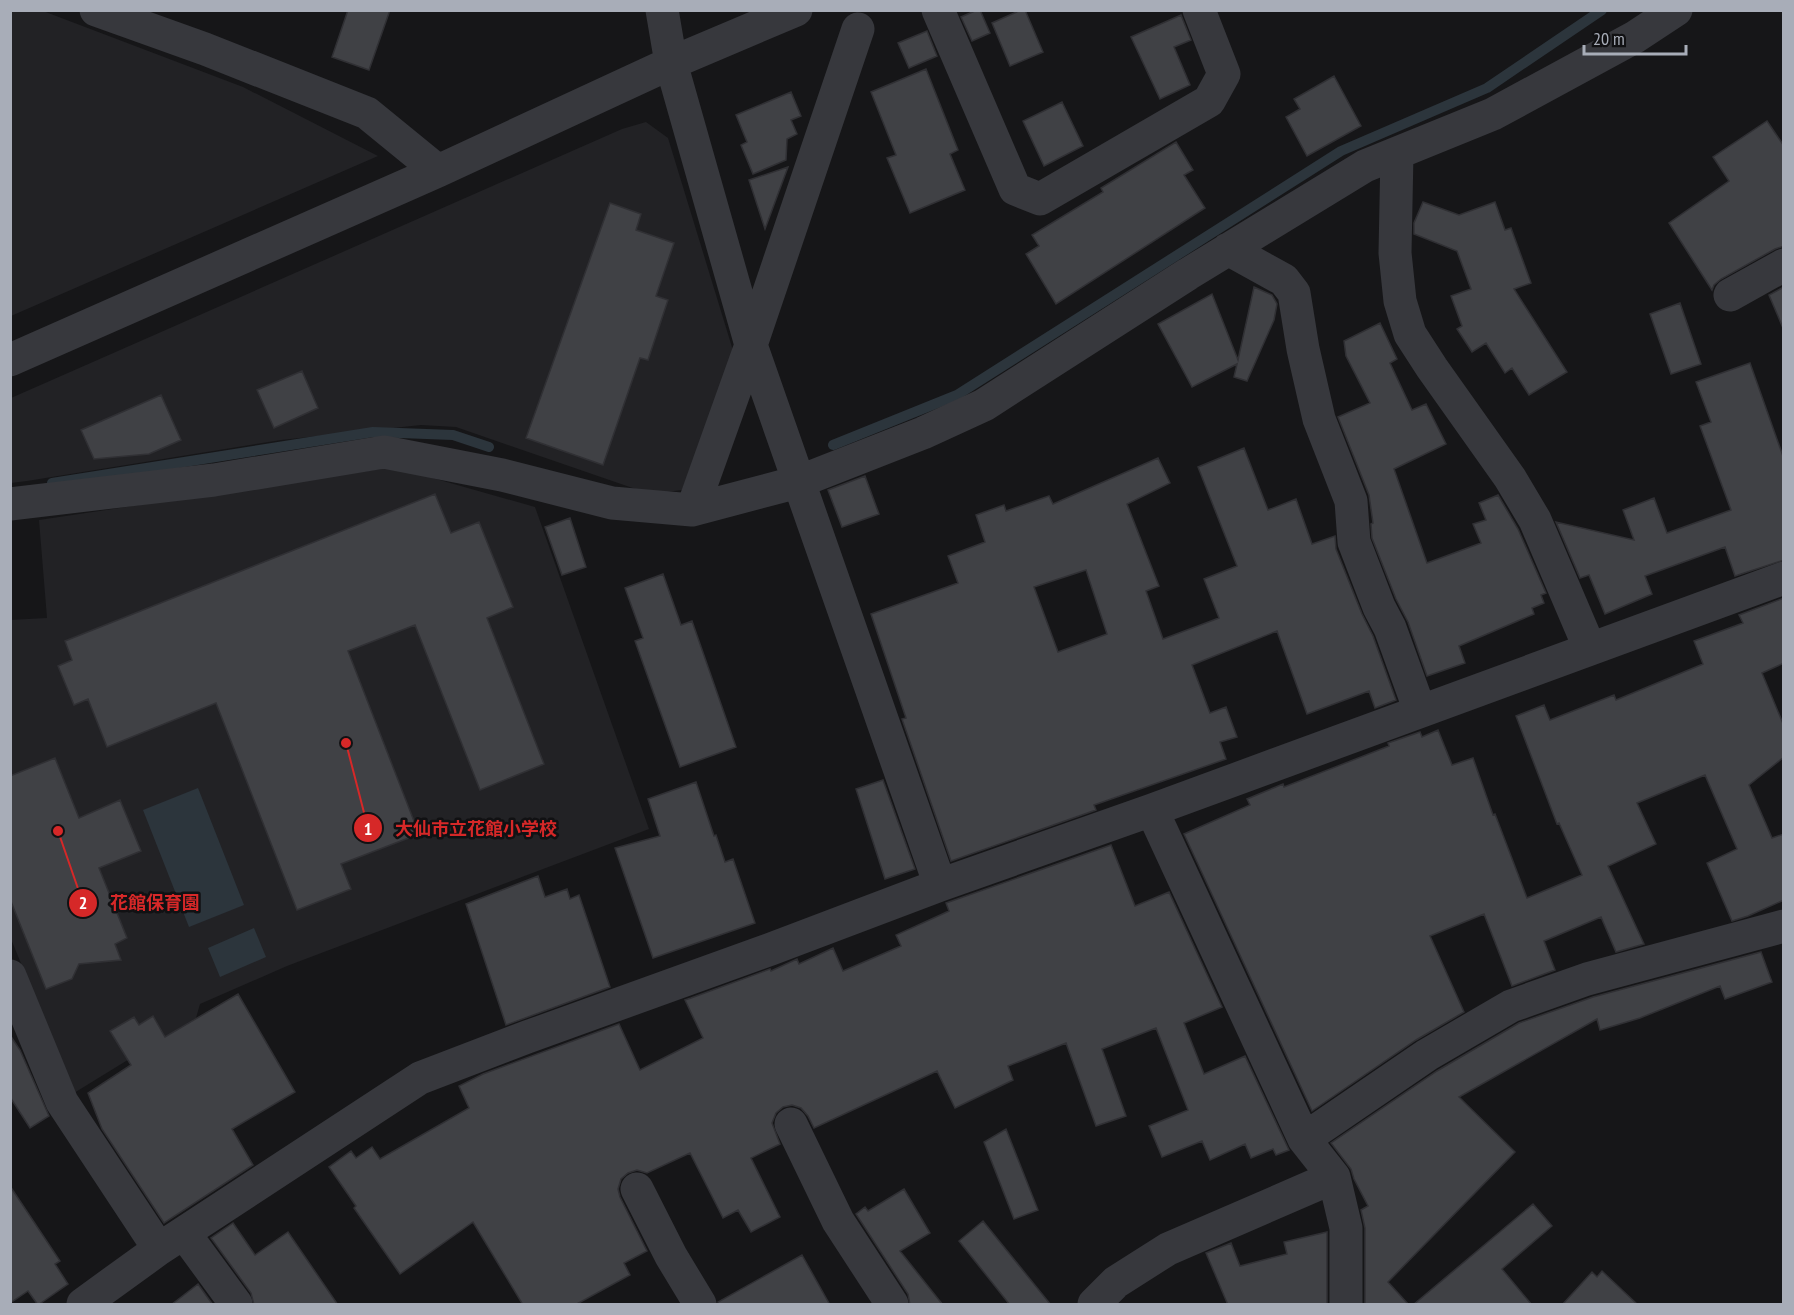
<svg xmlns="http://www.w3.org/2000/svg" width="1794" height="1315" font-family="'PT Sans Narrow','Noto Sans JP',sans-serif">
<rect width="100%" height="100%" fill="#161618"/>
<path fill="#222225" d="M 11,10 L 43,11 L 243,87 L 378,156 L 11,316 Z
M 646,122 L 668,138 L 735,357 L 682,490 L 650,494 L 456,427 L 421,425 L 281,440 L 27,481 L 11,483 L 11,398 L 622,129 Z
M 394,467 L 535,507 L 649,829 L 287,966 L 200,1004 L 196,1018 L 74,1093 L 11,939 L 10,620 L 47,618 L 39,520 Z"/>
<path fill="#2c353c" d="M 198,788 L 244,905 L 189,927 L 143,810 Z
M 254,928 L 266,957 L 220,977 L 208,948 Z"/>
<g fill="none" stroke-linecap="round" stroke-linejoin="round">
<path stroke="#2c353c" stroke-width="10" d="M 833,445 L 957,395 L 1341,151 L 1487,88 L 1602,10
M 52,483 L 373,432 L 453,435 L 489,447"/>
</g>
<path fill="#404145" stroke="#303034" stroke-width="1.5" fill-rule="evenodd" d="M 348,10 L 390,10 L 369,70 L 332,57 Z
M 977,10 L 980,10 L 990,33 L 972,41 L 961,17 Z
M 1021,10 L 1025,10 L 1043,52 L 1010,66 L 992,23 Z
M 1181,15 L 1191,40 L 1174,47 L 1190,85 L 1160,99 L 1131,37 Z
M 927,31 L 937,56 L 909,68 L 898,43 Z
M 926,69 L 958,150 L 950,154 L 965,190 L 910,213 L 887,158 L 896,155 L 871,92 Z
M 1334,76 L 1361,126 L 1307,156 L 1286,117 L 1300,109 L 1294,99 Z
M 791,92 L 801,116 L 791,120 L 797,134 L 787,139 L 786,160 L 753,174 L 741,145 L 747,142 L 736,115 Z
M 1062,102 L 1083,146 L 1044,166 L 1023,121 Z
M 1767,121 L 1784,146 L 1784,246 L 1775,249 L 1721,279 L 1714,285 L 1712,290 L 1669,223 L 1729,181 L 1713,157 Z
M 1176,142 L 1193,170 L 1184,175 L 1205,208 L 1056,304 L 1026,254 L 1039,246 L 1032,235 L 1103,192 L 1101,188 Z
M 788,167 L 765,229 L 749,180 Z
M 1423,202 L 1459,215 L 1495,202 L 1505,230 L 1511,228 L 1531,283 L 1514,289 L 1567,372 L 1529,395 L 1512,368 L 1505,373 L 1486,343 L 1472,352 L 1457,329 L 1462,326 L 1451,296 L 1471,289 L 1457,251 L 1414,234 L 1414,223 Z
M 610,203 L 641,214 L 636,230 L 674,243 L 656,296 L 668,300 L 648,360 L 640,358 L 603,465 L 526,438 Z
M 1254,287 L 1272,295 L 1277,304 L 1274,320 L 1247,381 L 1234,377 L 1237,364 L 1192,387 L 1158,324 L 1212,294 L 1238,360 Z
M 1784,287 L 1784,328 L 1783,328 L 1769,295 Z
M 1680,303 L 1701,364 L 1671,374 L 1650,314 Z
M 1380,323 L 1397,359 L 1390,363 L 1412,410 L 1426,404 L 1446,444 L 1394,469 L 1427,563 L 1481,543 L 1473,524 L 1486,520 L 1479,503 L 1498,495 L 1518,529 L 1546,593 L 1541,595 L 1544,603 L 1532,608 L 1534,614 L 1459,646 L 1465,663 L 1427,676 L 1408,622 L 1396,599 L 1372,538 L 1371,524 L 1373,523 L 1369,495 L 1338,417 L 1370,403 L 1346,356 L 1344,341 Z
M 1750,363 L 1784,459 L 1784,560 L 1735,576 L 1725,547 L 1645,576 L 1652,594 L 1605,614 L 1589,575 L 1580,578 L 1556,522 L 1634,540 L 1623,510 L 1654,498 L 1667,533 L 1731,510 L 1700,426 L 1711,422 L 1696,382 Z
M 302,371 L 318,408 L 274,428 L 257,390 Z
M 161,395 L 181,440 L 149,454 L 94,459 L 81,430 Z
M 1244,448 L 1268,510 L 1296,499 L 1312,544 L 1335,536 L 1336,549 L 1362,614 L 1373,636 L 1396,700 L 1375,708 L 1369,691 L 1307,714 L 1277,631 L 1192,665 L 1210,713 L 1226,707 L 1237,737 L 1220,742 L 1226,759 L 1094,805 L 1096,810 L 951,861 L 902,719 L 906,718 L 871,614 L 958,583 L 948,556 L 985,542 L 976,515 L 1004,505 L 1006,511 L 1049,496 L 1053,504 L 1158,458 L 1170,483 L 1127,504 L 1159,586 L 1146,591 L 1163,639 L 1219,618 L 1204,579 L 1237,566 L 1198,467 ZM 1086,570 L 1107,634 L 1058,652 L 1034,587 Z
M 865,476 L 879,514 L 842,527 L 828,490 Z
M 435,494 L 451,533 L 479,522 L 513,607 L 487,618 L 544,764 L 480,790 L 415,625 L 348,651 L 419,834 L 341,864 L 351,889 L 297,910 L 216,703 L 107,747 L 88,699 L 74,705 L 58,666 L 72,660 L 65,641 Z
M 570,518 L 586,567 L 562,575 L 545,527 Z
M 663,574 L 681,625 L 692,621 L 736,747 L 680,767 L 635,641 L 643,638 L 625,588 Z
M 1784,598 L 1784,663 L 1762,673 L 1784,726 L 1784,757 L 1749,785 L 1772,838 L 1784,834 L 1784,900 L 1748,916 L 1732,921 L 1707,863 L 1737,849 L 1705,775 L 1637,803 L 1656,844 L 1608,866 L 1644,944 L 1616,952 L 1601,917 L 1544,941 L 1555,970 L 1512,986 L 1484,914 L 1430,936 L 1464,1012 L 1416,1040 L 1312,1111 L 1184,834 L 1250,805 L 1247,799 L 1283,784 L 1284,787 L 1389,746 L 1388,743 L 1420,732 L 1422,737 L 1438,730 L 1452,765 L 1473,758 L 1493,815 L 1495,814 L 1527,898 L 1582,875 L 1559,823 L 1557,824 L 1516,716 L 1544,705 L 1550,720 L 1614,695 L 1616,700 L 1703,664 L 1694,641 L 1743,623 L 1739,615 Z
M 55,758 L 79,818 L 120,800 L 141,851 L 99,868 L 127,938 L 115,944 L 121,960 L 79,964 L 72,979 L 46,989 L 10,899 L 10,776 Z
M 883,780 L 915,869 L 885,879 L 856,789 Z
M 696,782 L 714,836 L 716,835 L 725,862 L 733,859 L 755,923 L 653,958 L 615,848 L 660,836 L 648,799 Z
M 1111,845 L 1135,906 L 1169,892 L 1222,1007 L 1184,1023 L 1204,1074 L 1245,1056 L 1289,1150 L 1276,1155 L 1273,1149 L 1251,1158 L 1245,1144 L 1210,1160 L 1202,1141 L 1162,1157 L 1149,1126 L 1188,1110 L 1156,1028 L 1102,1049 L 1126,1116 L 1096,1126 L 1066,1043 L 1008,1066 L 1013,1080 L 955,1108 L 937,1071 L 814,1128 L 808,1116 L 801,1108 L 792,1105 L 783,1107 L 776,1113 L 772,1123 L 780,1144 L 751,1158 L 780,1217 L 751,1232 L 738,1210 L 723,1218 L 690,1153 L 647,1173 L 637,1170 L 628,1173 L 621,1179 L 618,1189 L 620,1197 L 647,1251 L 624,1263 L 630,1275 L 575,1305 L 523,1305 L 473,1222 L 400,1274 L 354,1208 L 356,1206 L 329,1167 L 351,1151 L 356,1158 L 372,1147 L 380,1159 L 469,1108 L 459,1086 L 483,1074 L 619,1024 L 640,1070 L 703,1038 L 685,1000 L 691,998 L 770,969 L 771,971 L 797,959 L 799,964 L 833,948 L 843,971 L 901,946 L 896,935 L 949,911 L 946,903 Z
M 538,876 L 545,897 L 567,889 L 570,899 L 579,895 L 610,987 L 506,1025 L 466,904 Z
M 1761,952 L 1772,982 L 1725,999 L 1720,986 L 1640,1018 L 1600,1030 L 1597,1019 L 1459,1097 L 1515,1152 L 1388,1282 L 1409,1305 L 1365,1305 L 1365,1228 L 1361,1210 L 1368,1206 L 1354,1179 L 1351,1169 L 1331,1143 L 1437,1071 L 1519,1023 L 1593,997 Z
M 238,994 L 295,1092 L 232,1129 L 253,1165 L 164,1223 L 102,1129 L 88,1093 L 131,1065 L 110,1031 L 134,1017 L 139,1025 L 153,1016 L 165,1037 Z
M 10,1035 L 20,1050 L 49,1116 L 30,1128 L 10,1097 Z
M 1006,1129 L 1038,1210 L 1014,1219 L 984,1142 Z
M 10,1186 L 60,1261 L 55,1264 L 68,1284 L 38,1305 L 28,1291 L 10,1303 Z
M 904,1189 L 930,1233 L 900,1251 L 943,1305 L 910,1305 L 908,1294 L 856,1214 L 865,1207 L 868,1211 Z
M 1533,1204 L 1552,1226 L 1502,1269 L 1532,1305 L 1413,1305 Z
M 983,1221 L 1051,1305 L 1010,1305 L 959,1241 Z
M 233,1223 L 255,1255 L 288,1232 L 338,1305 L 254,1305 L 251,1293 L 211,1238 Z
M 1327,1232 L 1327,1305 L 1228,1305 L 1206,1253 L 1231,1243 L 1240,1266 L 1287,1254 L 1284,1242 Z
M 802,1255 L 830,1305 L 719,1305 L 718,1302 Z
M 1602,1271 L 1638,1305 L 1562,1305 L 1592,1272 L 1597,1277 Z
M 198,1284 L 213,1305 L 171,1305 Z"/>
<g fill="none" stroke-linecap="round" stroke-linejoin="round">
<path stroke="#37383d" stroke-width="33" d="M 96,10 L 205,49 L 367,113 L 438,171
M 662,10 L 671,63 L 751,345 L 940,885
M 938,10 L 1015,189 L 1040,199 L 1209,101 L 1224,74 L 1199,10
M 1397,153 L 1395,253 L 1400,301 L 1410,334 L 1432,368 L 1510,478 L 1535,520 L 1590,649
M 1228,249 L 1284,280 L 1294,293 L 1303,349 L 1319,419 L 1351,501 L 1354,542 L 1379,607 L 1390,628 L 1420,711
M 1730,295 L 1784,265
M 10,360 L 438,171 L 671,63 L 796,10
M 10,504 L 214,480 L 384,452 L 502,475 L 612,503 L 692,510 L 798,482 L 923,433 L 984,405 L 1188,274 L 1365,166 L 1493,114 L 1635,37 L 1676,10
M 692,510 L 751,345 L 858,29
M 1152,810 L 1304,1139 L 1334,1177 L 1346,1228 L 1346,1304
M 10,976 L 62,1102 L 159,1249
M 791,1124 L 838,1221 L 892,1304
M 1304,1139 L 1427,1055 L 1511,1006 L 1587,979 L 1784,926
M 637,1189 L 671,1256 L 700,1304
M 184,1233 L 236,1304
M 83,1304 L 159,1249 L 420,1078 L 527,1037 L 771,949 L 940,885 L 1152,810 L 1784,578
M 1094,1304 L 1116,1282 L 1168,1249 L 1334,1177"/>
</g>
<path fill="none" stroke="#d62828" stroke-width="2" d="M346 743L368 828M58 831L83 903"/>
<g fill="#d62828" stroke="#111113" stroke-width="2">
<circle cx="346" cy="743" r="6"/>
<circle cx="58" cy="831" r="6"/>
<circle cx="368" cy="828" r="15"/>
<circle cx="83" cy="903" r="15"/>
</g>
<g font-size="18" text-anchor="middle" font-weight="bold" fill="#fff">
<text x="368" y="835">1</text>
<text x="83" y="909">2</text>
</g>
<g font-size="18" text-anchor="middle" font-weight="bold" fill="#d62828" stroke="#111113" stroke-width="5" stroke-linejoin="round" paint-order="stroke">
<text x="476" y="835">大仙市立花館小学校</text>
<text x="155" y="909">花館保育園</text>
</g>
<rect width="1794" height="1315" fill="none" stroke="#a8adb8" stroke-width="24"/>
<path d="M1584 45v9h102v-9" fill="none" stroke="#a8adb8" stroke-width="3"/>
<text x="1593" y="45" font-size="18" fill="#a8adb8" stroke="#111113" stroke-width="4.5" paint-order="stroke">20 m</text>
</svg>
